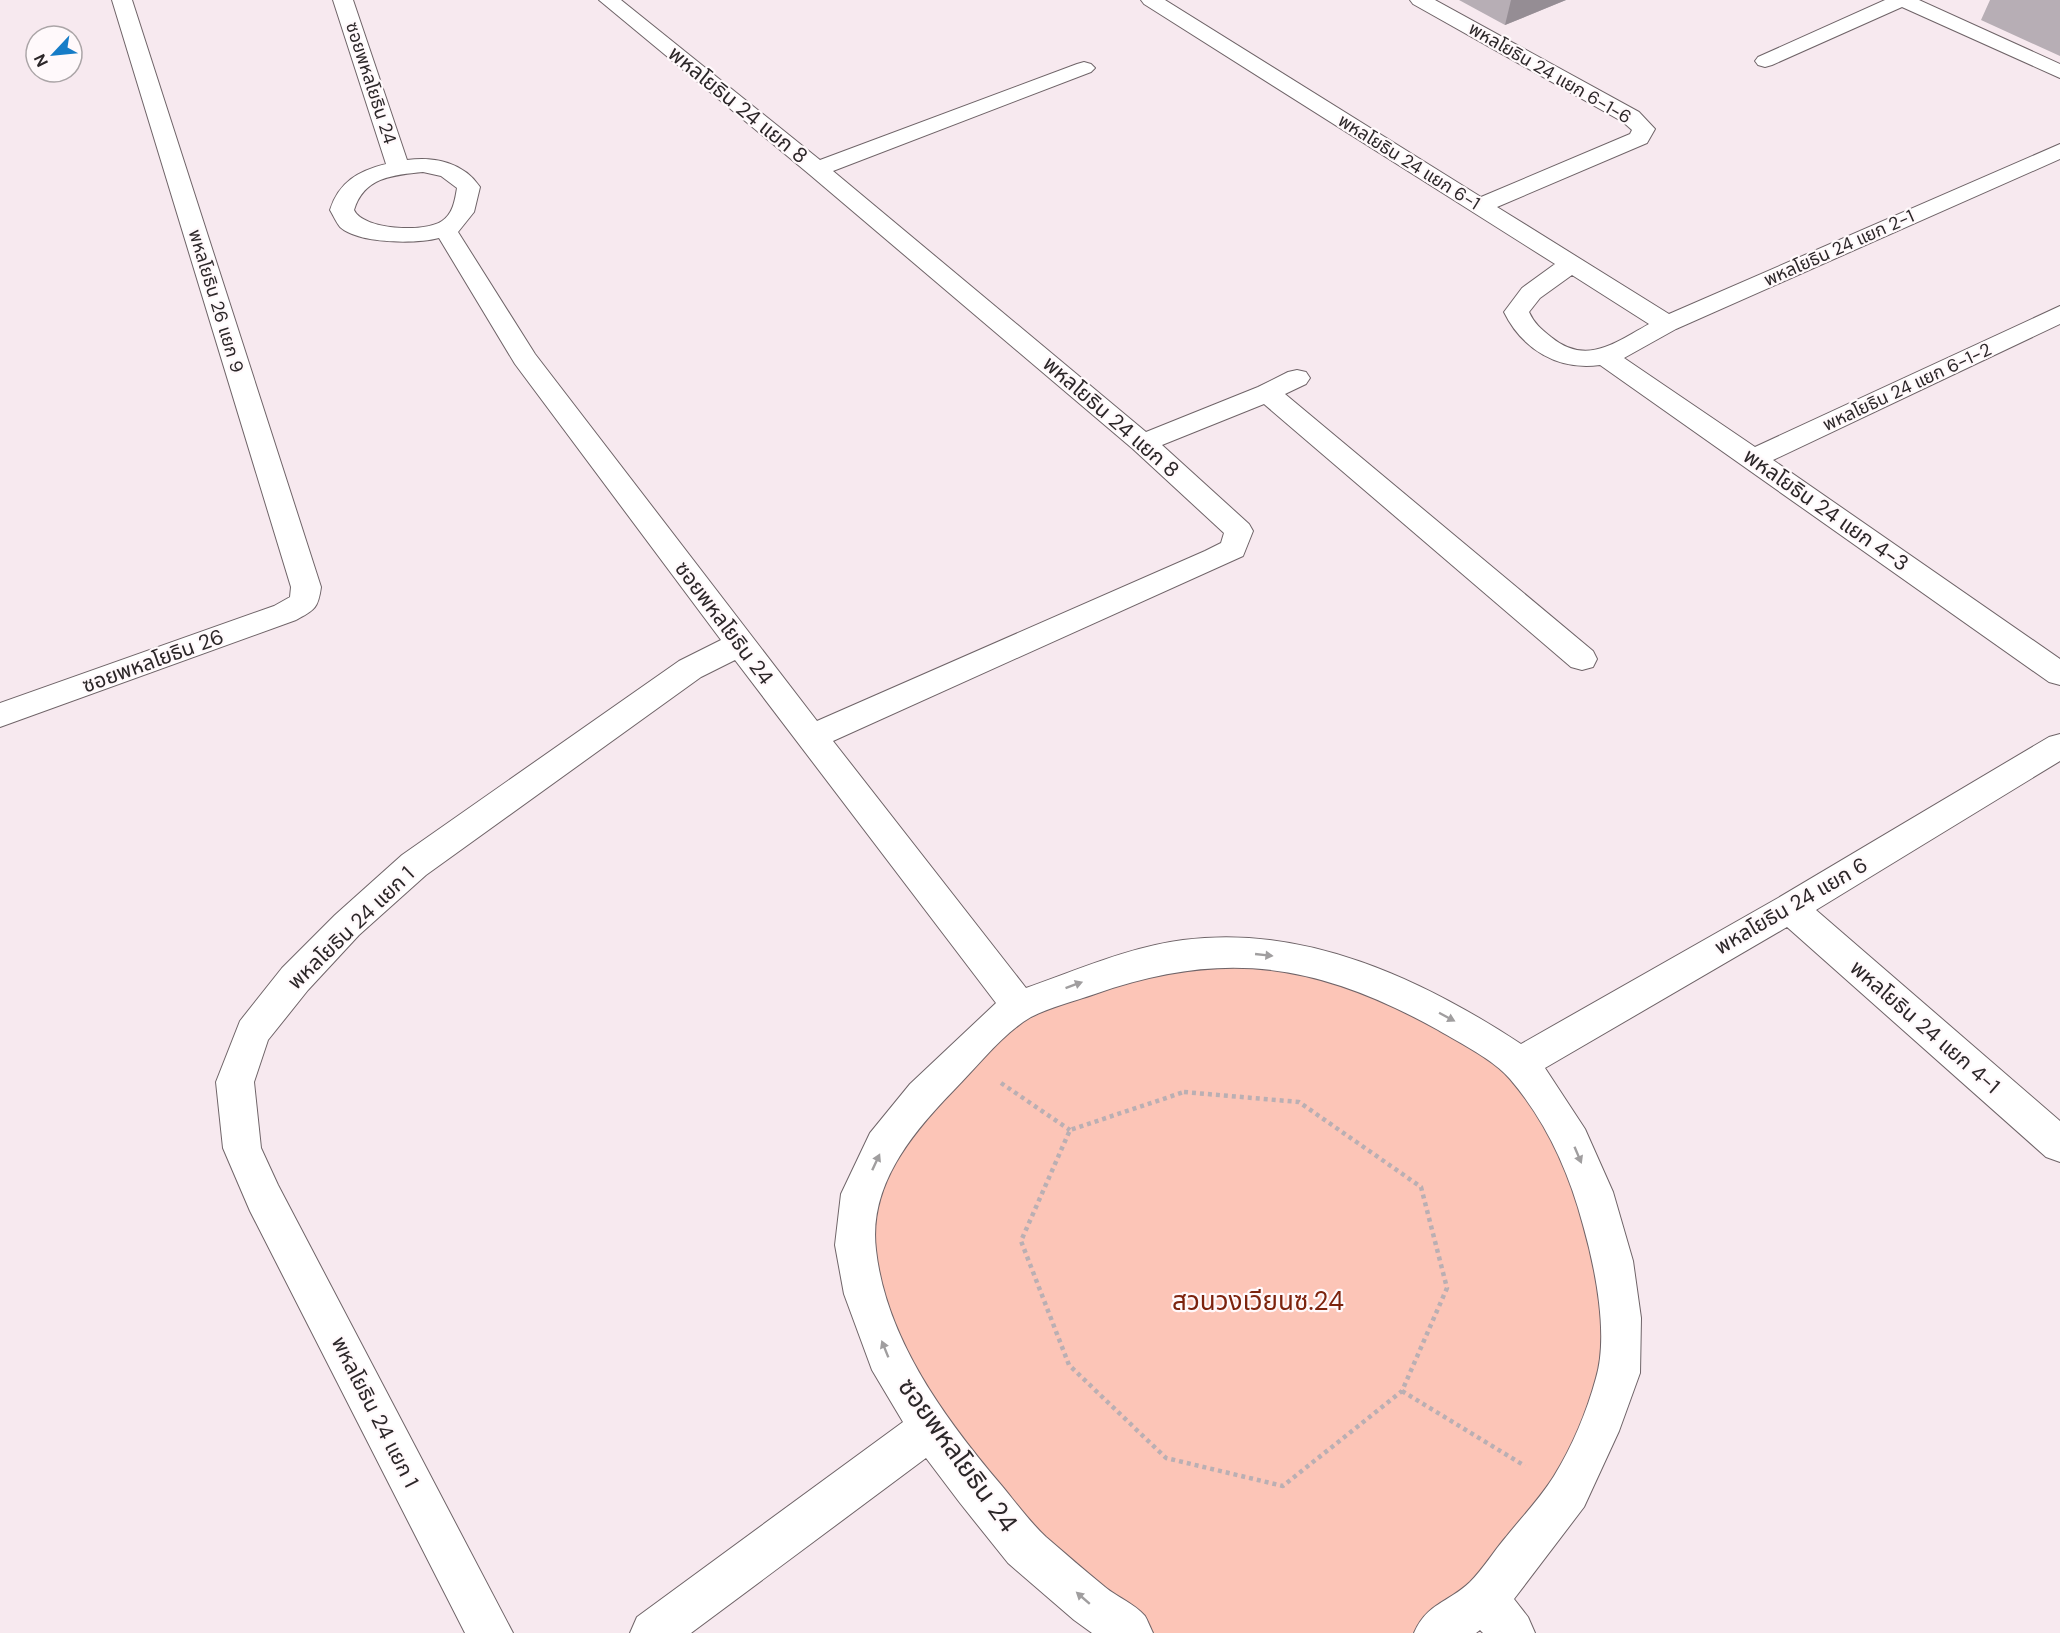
<svg xmlns="http://www.w3.org/2000/svg" width="2060" height="1633" font-family="'DM Sans','Noto Sans Thai',sans-serif">
<rect width="100%" height="100%" fill="#f7e9ef"/>
<path fill="#fcc5b7" d="M 1307,963 L 1472,1031 L 1572,1141 L 1618,1298 L 1598,1431 L 1485,1599 L 1412,1633 L 1132,1633 L 1000,1517 L 864,1294 L 884,1145 L 995,1025 L 1123,969 Z"/>
<g fill="none" stroke-linecap="round" stroke-linejoin="round">
<g stroke="#6f6468" stroke-width="2">
<path id="minor" d="M 112,0 L 132,0 L 321,587 C 318,609 314,610 296,620 L 0,727 L 0,703 L 274,606 L 290,597 L 291,587 Z
M 333,0 L 353,0 L 407,160 C 435,156 464,163 480,187 L 474,212 L 458,232 L 535,354 L 817,721 L 1205,551 L 1221,543 L 1224,533 L 1133,449 L 809,174 L 599,0 L 621,0 L 820,160 L 1077,64 L 1084,62 L 1091,64 L 1095,68 L 1091,72 L 833,171 L 1146,432 L 1258,387 L 1288,372 L 1297,370 L 1306,372 L 1310,378 L 1306,384 L 1285,394 L 1593,651 L 1597,659 L 1593,667 L 1582,670 L 1571,667 L 1264,404 L 1162,445 L 1249,524 L 1253,531 L 1243,556 L 833,741 L 1026,988 C 1077,970 1129,947 1183,940 C 1305,924 1422,979 1521,1044 L 1778,898 L 2049,737 L 2060,734 L 2060,761 L 1816,910 L 2060,1121 L 2060,1162 L 2046,1157 L 1787,927 L 1545,1068 L 1585,1129 L 1613,1192 L 1633,1261 L 1641,1318 L 1640,1373 L 1619,1431 L 1584,1507 L 1514,1599 L 1528,1617 L 1535,1633 L 1483,1633 L 1480,1630 L 1476,1633 L 1414,1633 C 1427,1603 1448,1603 1470,1582 C 1483,1569 1494,1551 1506,1537 C 1522,1517 1541,1497 1554,1476 C 1572,1447 1587,1411 1596,1378 C 1609,1335 1595,1267 1583,1225 C 1569,1172 1546,1121 1510,1079 C 1494,1060 1460,1043 1438,1030 C 1320,964 1225,948 1095,994 C 1075,1001 1050,1007 1031,1017 C 1002,1034 978,1066 954,1090 C 912,1133 868,1186 876,1250 C 886,1339 945,1419 1002,1486 C 1016,1503 1030,1522 1046,1537 C 1066,1554 1085,1571 1105,1587 C 1117,1597 1135,1604 1145,1616 C 1147,1619 1151,1629 1153,1633 L 1092,1633 L 1074,1620 L 1008,1563 L 960,1503 L 926,1458 L 691,1633 L 630,1633 L 637,1617 L 903,1422 L 872,1370 L 844,1294 L 835,1245 L 841,1194 L 870,1133 L 910,1084 L 996,1003 L 735,660 L 701,677 L 426,875 L 359,935 L 308,990 L 268,1040 L 254,1082 L 261,1148 L 278,1185 L 513,1633 L 465,1633 L 250,1211 L 223,1148 L 216,1082 L 240,1021 L 282,968 L 335,915 L 402,855 L 679,661 L 721,640 L 515,364 L 439,238 C 416,244 359,244 340,227 C 336,222 333,215 330,210 C 339,182 358,171 386,164 ZM 423,172 L 441,176 L 457,188 C 455,200 453,214 442,221 C 425,233 363,230 354,210 C 364,177 393,175 423,172 Z
M 1141,0 L 1165,0 L 1481,197 L 1630,134 L 1632,130 L 1623,122 L 1413,4 L 1410,0 L 1435,0 L 1639,112 L 1655,129 L 1647,143 L 1497,207 L 1669,314 L 2060,144 L 2060,159 L 1676,329 L 1624,358 L 1755,447 L 2060,306 L 2060,324 L 1773,460 L 2060,659 L 2060,685 L 2049,682 L 1600,365 C 1558,371 1522,349 1504,312 L 1522,288 L 1555,264 L 1144,4 ZM 1572,275 L 1649,324 C 1615,343 1586,366 1551,337 C 1541,329 1534,323 1529,312 L 1540,298 Z
M 1885,0 L 1919,0 L 2060,64 L 2060,78 L 1902,7 L 1772,65 L 1765,67 L 1758,65 L 1755,61 L 1758,57 Z"/>
</g>
<path stroke="#baafb3" stroke-width="4.5" stroke-dasharray="4 4" stroke-linecap="butt" d="M 1001,1083 L 1070,1130
M 1184,1092 L 1299,1102 L 1421,1187 L 1447,1288 L 1402,1391 L 1283,1486 L 1166,1458 L 1069,1365 L 1021,1241 L 1070,1130 Z
M 1402,1391 L 1525,1466"/>
<use href="#minor" fill="#fff" fill-rule="evenodd"/>
</g>
<path fill="#b7aeb5" d="M 1459,0 L 1566,0 L 1505,25 Z
M 1990,0 L 2060,0 L 2060,56 L 1981,20 Z"/>
<path fill="#958d94" d="M 1511,0 L 1566,0 L 1505,25 Z"/>
<defs><path id="oneway-solid" d="M-6-.8H1V-3.2L6.5 0L1 3.2V.8H-6Z" transform="scale(1.5)"/></defs>
<g fill="#a09e9f">
<use href="#oneway-solid" transform="translate(1264 955) rotate(6)"/>
<use href="#oneway-solid" transform="translate(1074 985) rotate(-20)"/>
<use href="#oneway-solid" transform="translate(1447 1017) rotate(28)"/>
<use href="#oneway-solid" transform="translate(1578 1155) rotate(67)"/>
<use href="#oneway-solid" transform="translate(876 1162) rotate(-65)"/>
<use href="#oneway-solid" transform="translate(885 1349) rotate(-112)"/>
<use href="#oneway-solid" transform="translate(1083 1598) rotate(-139)"/>
</g>
<g text-anchor="middle" dominant-baseline="central" stroke-width="4.5" stroke-linejoin="round" paint-order="stroke">
<g font-size="18" fill="#2c2729" stroke="#fff9fb">
<text transform="translate(1550 73) rotate(30)">พหลโยธิน 24 แยก 6-1-6</text>
<text transform="translate(371 83) rotate(72)">ซอยพหลโยธิน 24</text>
<text transform="translate(1409 162) rotate(32)">พหลโยธิน 24 แยก 6-1</text>
<text transform="translate(1839 248) rotate(-24)">พหลโยธิน 24 แยก 2-1</text>
<text transform="translate(216 301) rotate(73)">พหลโยธิน 26 แยก 9</text>
<text transform="translate(1907 387) rotate(-25)">พหลโยธิน 24 แยก 6-1-2</text>
</g>
<g font-size="21" fill="#2c2729" stroke="#fff9fb">
<text transform="translate(738 105) rotate(39)">พหลโยธิน 24 แยก 8</text>
<text transform="translate(1111 417) rotate(41)">พหลโยธิน 24 แยก 8</text>
<text transform="translate(1826 510) rotate(35)">พหลโยธิน 24 แยก 4-3</text>
<text transform="translate(724 623) rotate(53)">ซอยพหลโยธิน 24</text>
<text transform="translate(153 661) rotate(-20)">ซอยพหลโยธิน 26</text>
<text transform="translate(1791 906) rotate(-30)">พหลโยธิน 24 แยก 6</text>
<text transform="translate(351 928) rotate(-44)">พหลโยธิน 24 แยก 1</text>
<text transform="translate(1925 1027) rotate(41)">พหลโยธิน 24 แยก 4-1</text>
<text transform="translate(375 1412) rotate(63)">พหลโยธิน 24 แยก 1</text>
</g>
<g font-size="26" fill="#7c230d" stroke="#fff9fb">
<text x="1258" y="1301">สวนวงเวียนซ.24</text>
</g>
<g font-size="26" fill="#2c2729" stroke="#fff9fb">
<text transform="translate(958 1455) rotate(54)">ซอยพหลโยธิน 24</text>
</g>
</g>
<g transform="translate(54 54) rotate(244)"><circle r="28" fill="#fff9fb" stroke="#aba5a7" stroke-width="1.5"/>
<path d="M0-4.5L10 22L0 15L-10 22Z" fill="#167cc7"/>
<text y="-9" font-size="16" font-weight="bold" text-anchor="middle" fill="#2c2729">N</text>
</g>
</svg>
